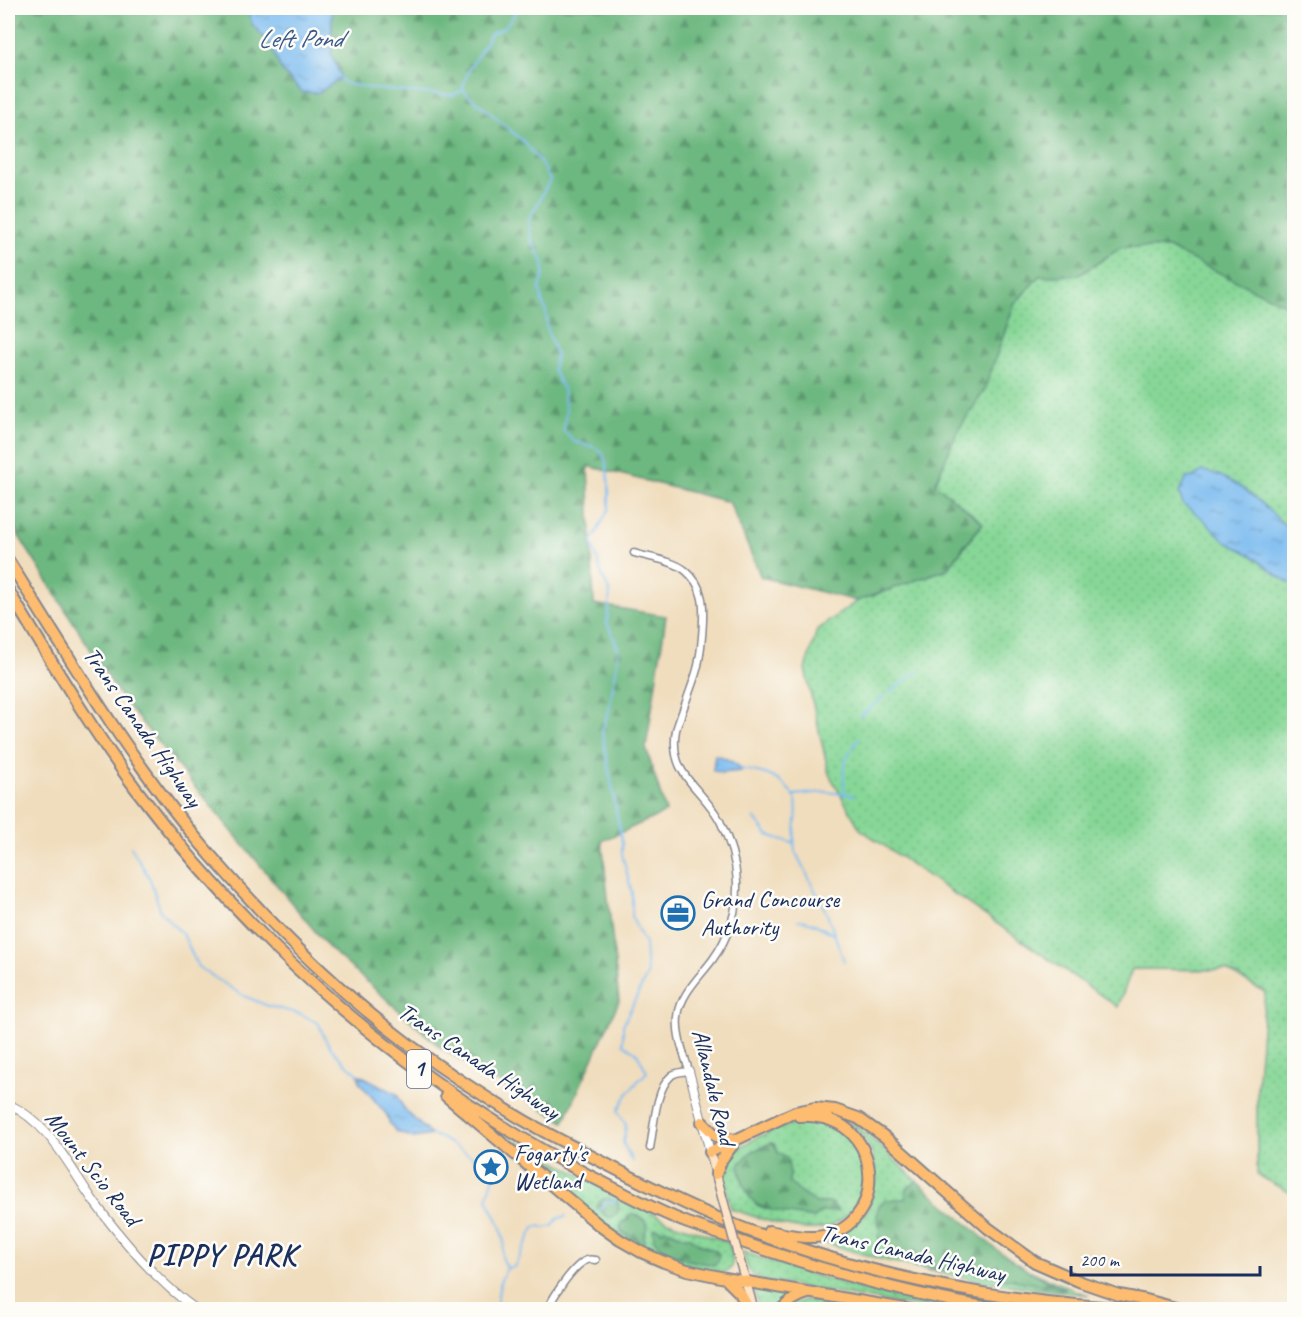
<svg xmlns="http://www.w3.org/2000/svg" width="1302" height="1317" font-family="Caveat,sans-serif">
<defs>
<pattern id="grass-dots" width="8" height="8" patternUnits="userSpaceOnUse" patternTransform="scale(1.5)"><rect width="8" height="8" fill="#87d797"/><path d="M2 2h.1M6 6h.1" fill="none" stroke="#74b985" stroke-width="1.8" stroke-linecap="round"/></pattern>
<pattern id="forest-firs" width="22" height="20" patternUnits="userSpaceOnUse" patternTransform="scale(1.5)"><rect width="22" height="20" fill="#6db880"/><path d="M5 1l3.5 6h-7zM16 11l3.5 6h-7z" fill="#59966c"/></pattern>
<pattern id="water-ripples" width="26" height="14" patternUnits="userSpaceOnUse" patternTransform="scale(1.5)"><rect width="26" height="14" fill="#7cbcf0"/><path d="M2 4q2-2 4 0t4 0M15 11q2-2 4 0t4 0" fill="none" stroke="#6599c6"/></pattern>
</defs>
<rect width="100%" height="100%" fill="#fdfcf7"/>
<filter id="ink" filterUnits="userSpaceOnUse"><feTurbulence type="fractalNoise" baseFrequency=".0167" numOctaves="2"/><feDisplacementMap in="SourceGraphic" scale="12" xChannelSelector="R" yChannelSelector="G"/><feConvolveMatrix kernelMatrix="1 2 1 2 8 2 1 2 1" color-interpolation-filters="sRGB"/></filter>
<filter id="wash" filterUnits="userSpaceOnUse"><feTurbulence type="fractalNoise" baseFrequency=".008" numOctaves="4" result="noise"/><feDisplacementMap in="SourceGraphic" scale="24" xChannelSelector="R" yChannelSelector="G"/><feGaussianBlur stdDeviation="1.35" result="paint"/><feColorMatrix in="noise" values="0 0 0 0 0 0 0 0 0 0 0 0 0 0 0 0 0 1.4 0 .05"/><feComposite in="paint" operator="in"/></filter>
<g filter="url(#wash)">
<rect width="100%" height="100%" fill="#f0ddbd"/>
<path fill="url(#grass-dots)" stroke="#51837a" stroke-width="1.5" fill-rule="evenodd" d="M 1122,247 L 1168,248 L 1294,304 L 1294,1195 L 1257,1175 L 1257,1089 L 1265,992 L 1226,970 L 1132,969 L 1118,1007 L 860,829 L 829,774 L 805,669 L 817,630 L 857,601 L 947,569 L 983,523 L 935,484 L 957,432 L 984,391 L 1014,305 L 1039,276 L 1079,275 Z
M 845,1119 L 858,1126 L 917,1181 L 908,1189 L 905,1199 L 885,1200 L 877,1217 L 880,1229 L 929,1271 L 952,1268 L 1063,1289 L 1029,1270 L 1073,1290 L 1089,1295 C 996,1285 906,1270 817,1240 C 833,1233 853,1227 865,1214 C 870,1208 871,1199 872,1192 C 880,1160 870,1139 845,1119 Z
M 814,1122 C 825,1125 836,1126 844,1134 C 880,1163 864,1224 817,1229 C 794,1232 754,1216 731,1209 L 722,1172 L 729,1157 L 741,1146 L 760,1136 L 788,1125 ZM 770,1143 L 774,1144 L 778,1153 L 790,1172 L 789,1182 L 803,1195 L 816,1203 L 832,1203 L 814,1218 L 784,1213 L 757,1205 L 748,1194 L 741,1176 L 750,1153 Z
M 500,1133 L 668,1221 L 728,1242 L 733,1258 L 731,1268 L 724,1273 L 671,1261 L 633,1244 L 598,1220 L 498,1135 ZM 635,1214 L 644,1220 L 644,1236 L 642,1244 L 622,1232 L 622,1223 ZM 656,1228 L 663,1231 L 669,1230 L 684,1237 L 691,1238 L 703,1246 L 709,1248 L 713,1265 L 685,1259 L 675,1255 L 654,1240 Z
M 743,1252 C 812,1276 882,1297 954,1309 L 930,1309 L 765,1281 C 746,1274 748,1269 743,1252 Z
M 753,1288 L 793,1294 L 785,1299 L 776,1309 L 759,1309 Z
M 804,1300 L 823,1302 L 866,1309 L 825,1309 L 819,1307 L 820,1309 L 807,1309 L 802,1308 L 798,1309 L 786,1310 L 790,1306 Z"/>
<path fill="url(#forest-firs)" stroke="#44746f" stroke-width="1.5" d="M 8,8 L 250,8 C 248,25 262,31 270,45 C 275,53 278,63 282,71 L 341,78 L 331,53 L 332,8 L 1294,8 L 1294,309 L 1168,248 L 1122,247 L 1079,275 L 1039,276 L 1014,305 L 984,391 L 957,432 L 935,484 L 983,523 L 947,569 L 857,601 L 761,577 L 729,502 L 588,466 L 594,604 L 666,616 L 646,748 L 666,812 L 602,841 L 619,1001 L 564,1122 L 440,1047 L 329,948 L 122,699 L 8,519 Z
M 770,1143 L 774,1144 L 778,1153 L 787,1158 L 790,1172 L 789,1182 L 803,1195 L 816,1203 L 832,1203 L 838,1211 L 820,1212 L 815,1218 C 802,1216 764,1212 755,1203 C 745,1194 741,1178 739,1165 L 750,1153 Z
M 917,1181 L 996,1249 L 1029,1271 L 1066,1290 L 952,1268 L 929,1271 L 891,1251 L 878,1237 L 880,1229 L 877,1217 L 878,1207 L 885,1200 L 905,1199 L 907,1189 Z
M 604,1199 L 618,1201 C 618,1210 621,1210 613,1217 L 607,1217 L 597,1207 L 599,1202 Z
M 631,1214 L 635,1214 L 648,1224 L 644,1236 L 644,1243 L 642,1244 L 622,1232 L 620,1227 L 622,1223 L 629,1219 L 628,1217 Z
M 656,1228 L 663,1231 L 665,1229 L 684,1237 L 691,1237 L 699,1244 L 716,1251 L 719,1254 L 718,1262 L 713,1265 L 685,1259 L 675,1255 L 665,1250 L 654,1240 L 653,1229 Z"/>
<path fill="url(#water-ripples)" stroke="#4c76a7" stroke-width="1.5" d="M 250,8 L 332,8 L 331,53 L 341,78 L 318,93 L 302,92 L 282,71 L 269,43 L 252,24 L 249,15 Z
M 1202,471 C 1236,475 1270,511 1294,534 L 1294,585 L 1281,578 L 1251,555 L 1226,542 L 1202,518 L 1183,504 L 1179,492 L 1187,478 L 1193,477 Z
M 715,755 C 725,757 733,762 741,768 L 741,771 L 721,773 L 713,770 Z
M 358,1074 L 397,1094 L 404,1109 L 431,1135 L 414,1138 L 397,1132 L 390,1124 L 387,1115 L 360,1083 Z"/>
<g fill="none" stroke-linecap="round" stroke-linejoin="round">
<path stroke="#7cbcf0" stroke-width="2" d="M 341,78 L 343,83 L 374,89 L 453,95 L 463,90
M 463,89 L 464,82 L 471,66 L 491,34 L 505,27 L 519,8
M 463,90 L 524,142 L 540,162 L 550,180 L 528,222 L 532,241 L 543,262 L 544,273 L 540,288 L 542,302 L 546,311 L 547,329 L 556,355 L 553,370 L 563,389 L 566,410 L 564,431 L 575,442 L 594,447 L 601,451 L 606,462 L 609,485 L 609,509 L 593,539
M 592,542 L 601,573 L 610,593 L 607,623 L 618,648 L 618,658 L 609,710 L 602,731 L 622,843 L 622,854 L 632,893 L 632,918 L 645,944 L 647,975 L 623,1025 L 623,1044 L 636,1052 L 647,1072 C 635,1083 624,1097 618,1111 L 626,1125 L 623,1143 L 632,1161
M 890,692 L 918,671
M 860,716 C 869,710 877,702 886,695
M 853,747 L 859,738
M 741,769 C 764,772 782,777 795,798
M 845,793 C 843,778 842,763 851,750
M 793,795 L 826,792 L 853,795
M 796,801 C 799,818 792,834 795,851 L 827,914 L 844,961
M 754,818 L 768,835 L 793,843
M 131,847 L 150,879 L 161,912 L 184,936 L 198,967 L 244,996 L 268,1006 L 301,1014 L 319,1024 C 327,1049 340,1058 358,1074
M 798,920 C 812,920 821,928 833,934
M 431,1135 L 439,1137 L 490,1167 L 494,1175 L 487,1199 L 500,1225 L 504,1242 L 502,1257 L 507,1268
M 599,1209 L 602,1208 L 606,1201 L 613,1202 L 620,1197
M 496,1310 L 500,1282 L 507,1268 L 514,1267 L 534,1228 L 539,1226 L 545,1228 L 553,1226 L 557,1219 L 566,1216"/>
</g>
</g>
<g filter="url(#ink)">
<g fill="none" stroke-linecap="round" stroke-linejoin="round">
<g stroke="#86868e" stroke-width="9">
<path id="minor" d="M 634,553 C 650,558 673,560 686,571 C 693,577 699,586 701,595 C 706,609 701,658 696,673 C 690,692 682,711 676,730 C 668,776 702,787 720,821 C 729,839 736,862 737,882 C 738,909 729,937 713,959 C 700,977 680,994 678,1017 C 676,1036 684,1053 689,1071 C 683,1072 675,1072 671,1076 C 655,1090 654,1128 650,1148
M 547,1310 C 553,1297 573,1265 587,1260 C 590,1259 593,1260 596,1260"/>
</g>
<g stroke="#86868e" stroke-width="10">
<path id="tertiary" d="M 689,1071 L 710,1152
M 8,1104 C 50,1123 69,1167 95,1203 C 123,1241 158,1283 197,1310"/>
</g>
<g stroke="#86868e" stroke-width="11">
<path id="secondary" d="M 710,1152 L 721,1193
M 738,1255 L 754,1310"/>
</g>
<g stroke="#86868e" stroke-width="14">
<path id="motorway" d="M 8,560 C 72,662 133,766 212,857 C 271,925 339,992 411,1046 C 448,1073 486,1098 525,1121 C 546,1133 568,1144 589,1155 C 636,1180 683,1204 732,1224 C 866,1277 1011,1305 1155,1310
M 8,590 C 49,657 89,726 136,789 C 257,950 411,1083 590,1176 C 622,1192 654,1210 688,1223 C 708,1230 728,1237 748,1244 C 831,1273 915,1296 1002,1310
M 446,1096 L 599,1225 L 620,1240 L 641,1252 L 664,1262 L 687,1270 L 725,1278 L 911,1310
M 702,1122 L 716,1136 L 735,1140
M 710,1152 L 795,1112 L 815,1108 L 835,1110 L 858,1118 L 885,1137 L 988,1228 L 1035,1262 L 1081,1282 L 1119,1295 L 1146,1300 L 1183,1310
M 716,1174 L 722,1159 L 734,1143
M 769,1231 C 784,1234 799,1238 815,1237 C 887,1232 887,1127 818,1117 C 811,1116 806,1115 799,1116
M 725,1278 L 740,1293 L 749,1310
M 781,1310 C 789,1301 797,1296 808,1293"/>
</g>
<use href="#minor" stroke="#fff" stroke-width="6"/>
<use href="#tertiary" stroke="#fff" stroke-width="8"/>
<use href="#secondary" stroke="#fee4c6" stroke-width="8"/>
<use href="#motorway" stroke="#fdbc70" stroke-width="10"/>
<g stroke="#86868e" stroke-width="11" stroke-linecap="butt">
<path id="secondary-bridge" d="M 721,1193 L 738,1255"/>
</g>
<use href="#secondary-bridge" stroke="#fee4c6" stroke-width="8"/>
</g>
</g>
<defs>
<g id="office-ring" transform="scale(1.725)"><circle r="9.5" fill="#fdfcf7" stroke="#1f6fb2" stroke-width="1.5"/><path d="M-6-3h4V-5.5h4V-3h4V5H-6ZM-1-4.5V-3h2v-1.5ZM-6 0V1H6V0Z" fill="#1f6fb2"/></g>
<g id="sight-ring" transform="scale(1.725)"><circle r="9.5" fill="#fdfcf7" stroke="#1f6fb2" stroke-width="1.5"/><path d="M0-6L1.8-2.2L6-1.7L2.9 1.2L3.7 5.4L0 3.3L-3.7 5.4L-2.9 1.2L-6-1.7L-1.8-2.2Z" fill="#1f6fb2"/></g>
</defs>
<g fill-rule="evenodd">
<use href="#office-ring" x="678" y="913"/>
<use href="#sight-ring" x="491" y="1167"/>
</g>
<g text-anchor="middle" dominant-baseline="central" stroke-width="5" stroke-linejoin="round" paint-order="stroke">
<rect fill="#fdfcf7" stroke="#5f6c8c" stroke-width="1.5" x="407" y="1050" width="24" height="38" rx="4.5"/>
<g font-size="22" font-weight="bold" fill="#1b2f5e">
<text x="419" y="1069">1</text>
</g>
<g font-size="24" fill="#1b2f5e" stroke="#fdfcf7">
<text transform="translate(143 727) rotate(55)">Trans Canada Highway</text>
<text transform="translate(479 1061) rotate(34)">Trans Canada Highway</text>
<text transform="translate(714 1087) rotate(76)">Allandale Road</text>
<text transform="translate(93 1168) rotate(52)">Mount Scio Road</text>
<text transform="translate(913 1253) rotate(13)">Trans Canada Highway</text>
</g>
<g font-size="24" fill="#1b2f5e" stroke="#fdfcf7" text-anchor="start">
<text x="701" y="899">Grand Concourse<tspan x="701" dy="28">Authority</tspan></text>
<text x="514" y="1153">Fogarty's<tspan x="514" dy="28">Wetland</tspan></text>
</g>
<g font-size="26" font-style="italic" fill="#38598a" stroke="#fdfcf7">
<text x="300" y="38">Left Pond</text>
</g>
<g font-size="30" font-weight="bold" letter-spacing="1.5" fill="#1b2f5e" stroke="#fdfcf7">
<text x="222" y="1255">PIPPY PARK</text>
</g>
</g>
<rect width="1302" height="1317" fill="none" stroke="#fdfcf7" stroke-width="30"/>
<path d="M1071 1266v9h189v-9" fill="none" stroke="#1b2f5e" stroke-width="3"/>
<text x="1080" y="1266" font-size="18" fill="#1b2f5e" stroke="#fdfcf7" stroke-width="4.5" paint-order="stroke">200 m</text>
</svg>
